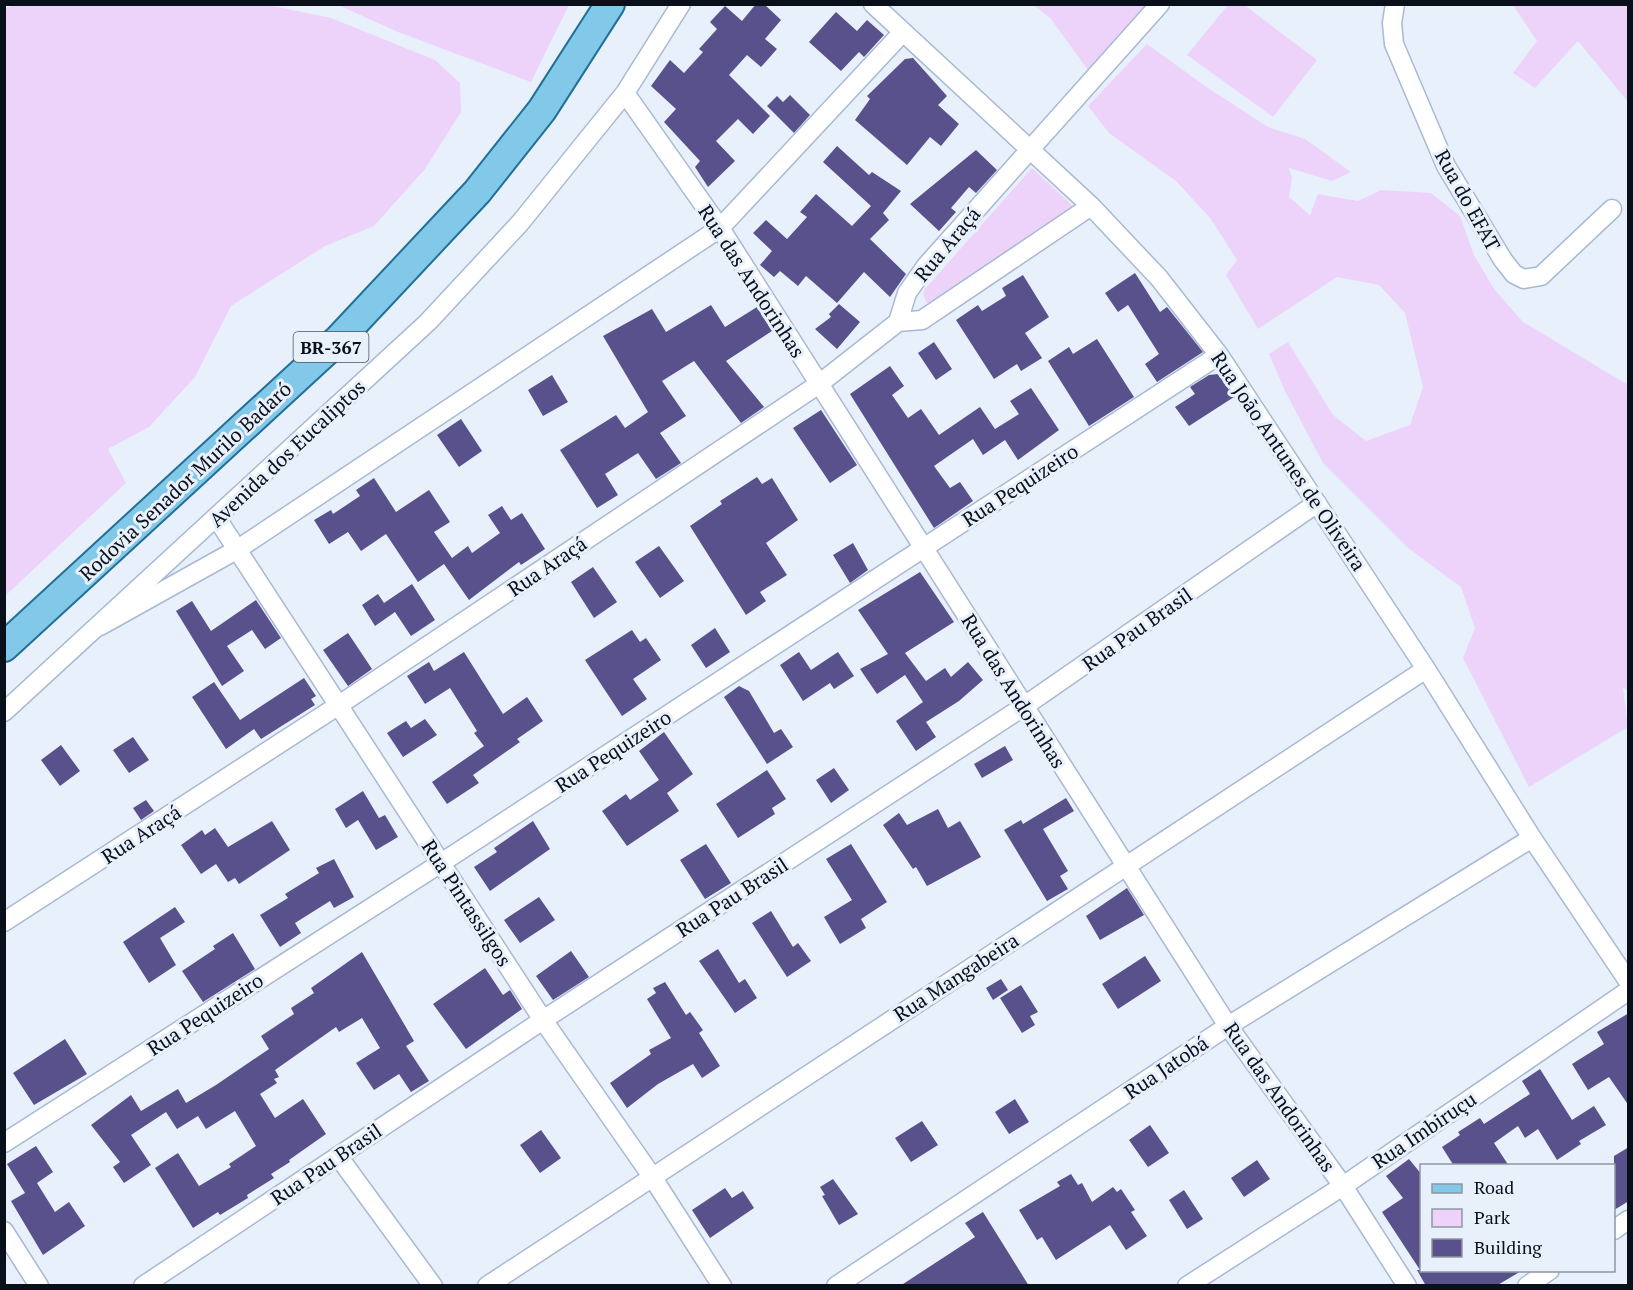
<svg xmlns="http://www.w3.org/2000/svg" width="1633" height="1290" font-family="'PT Serif',serif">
<rect width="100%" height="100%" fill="#e8f0fb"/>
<path fill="#edd3fa" d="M 17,4 L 273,6 L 331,18 L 435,60 L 460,83 L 461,112 L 425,169 L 374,226 L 325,246 L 231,306 L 195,377 L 149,427 L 108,449 L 126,483 L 5,596 L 4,9 Z
M 1243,4 L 1317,60 L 1273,117 L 1187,55 L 1228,5 Z
M 338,5 L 569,4 L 569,5 L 531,82 L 398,32 Z
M 1034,5 L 1149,5 L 1088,70 L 1051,19 Z
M 1513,5 L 1628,5 L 1628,102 L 1578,41 L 1535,88 L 1513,73 L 1537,41 Z
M 1147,44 L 1205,86 L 1268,127 L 1305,139 L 1351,172 L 1332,181 L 1289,168 L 1292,178 L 1289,197 L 1310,215 L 1318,194 L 1358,201 L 1381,190 L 1431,193 L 1460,216 L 1474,255 L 1494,289 L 1523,322 L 1628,385 L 1628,691 L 1623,688 L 1628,727 L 1529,787 L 1463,658 L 1475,628 L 1461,587 L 1408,548 L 1323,463 L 1285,391 L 1269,354 L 1288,342 L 1333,415 L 1366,441 L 1410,425 L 1423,387 L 1405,313 L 1379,285 L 1337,277 L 1258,329 L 1226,275 L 1237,260 L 1211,219 L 1176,181 L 1109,133 L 1088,106 Z
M 1032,168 L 1076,209 L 928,305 L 923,295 L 925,289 Z"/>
<path fill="#58518c" d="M 756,4 L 764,4 L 781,20 L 765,39 L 777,49 L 761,67 L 747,55 L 729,75 L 770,116 L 753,134 L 738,119 L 716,141 L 735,161 L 708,187 L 695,167 L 700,161 L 664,122 L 676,109 L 651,86 L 670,60 L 684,73 L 703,52 L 699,49 L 717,29 L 710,22 L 725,6 L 742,21 Z
M 836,12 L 857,31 L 867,20 L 884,35 L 864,57 L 859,52 L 841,71 L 809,42 Z
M 913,58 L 947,96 L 938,105 L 959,124 L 941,146 L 930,137 L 907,165 L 855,120 L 870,99 L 867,96 L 905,59 Z
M 790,95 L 810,115 L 794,133 L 767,106 L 777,96 L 783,102 Z
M 837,146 L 869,175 L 872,172 L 901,191 L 883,213 L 889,220 L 870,239 L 906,274 L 890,297 L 864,272 L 837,303 L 806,276 L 798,286 L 780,271 L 774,277 L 760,265 L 772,251 L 753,233 L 766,220 L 787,239 L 807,217 L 800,212 L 816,194 L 852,226 L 871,206 L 823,162 Z
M 976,150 L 997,170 L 976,193 L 969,187 L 951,208 L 956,212 L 939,231 L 910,204 Z
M 1135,273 L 1160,312 L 1167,307 L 1203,352 L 1157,382 L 1145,364 L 1159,354 L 1128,305 L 1118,312 L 1105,293 Z
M 1023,275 L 1049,317 L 1025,333 L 1042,358 L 1021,371 L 1017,364 L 994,379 L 956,320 L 978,305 L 982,311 L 1006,296 L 1002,288 Z
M 839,304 L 860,322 L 837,349 L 815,329 L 831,317 L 829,314 Z
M 711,305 L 725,327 L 757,307 L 772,331 L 726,361 L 764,407 L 741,423 L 694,361 L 662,381 L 686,416 L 660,433 L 681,463 L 656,479 L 638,453 L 605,474 L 618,495 L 597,508 L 560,450 L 616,415 L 625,428 L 648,412 L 603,336 L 652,309 L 666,332 Z
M 1097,339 L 1134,397 L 1089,426 L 1048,361 L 1069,347 L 1073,354 Z
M 934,342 L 952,369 L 936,380 L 918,353 Z
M 890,366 L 904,386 L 892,395 L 908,418 L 921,409 L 939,435 L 980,407 L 995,429 L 1019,414 L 1010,401 L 1031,388 L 1059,430 L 1018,460 L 1005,440 L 983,455 L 973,439 L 934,466 L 950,488 L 960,482 L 973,501 L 934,528 L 850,394 Z
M 1218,374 L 1234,397 L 1189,426 L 1175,407 L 1195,394 L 1190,387 L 1209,375 Z
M 552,375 L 568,402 L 543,416 L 528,390 Z
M 821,410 L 857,465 L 830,483 L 793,428 Z
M 461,419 L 482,451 L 459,467 L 437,435 Z
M 757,477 L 762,484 L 772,478 L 798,520 L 766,543 L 787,575 L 760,592 L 766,601 L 746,615 L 690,526 L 722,504 L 720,501 Z
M 374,478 L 396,512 L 429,490 L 450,522 L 434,532 L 452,558 L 468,546 L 472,553 L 500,533 L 488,515 L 502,506 L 511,520 L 522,513 L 545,549 L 521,565 L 519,562 L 469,600 L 444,564 L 418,582 L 386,534 L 361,551 L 348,532 L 329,544 L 314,520 L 331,510 L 333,514 L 360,496 L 356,490 Z
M 853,543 L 868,570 L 850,583 L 833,555 Z
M 659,546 L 684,581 L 660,598 L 635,562 Z
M 593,567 L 617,602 L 594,618 L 571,582 Z
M 920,572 L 954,622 L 905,653 L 926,681 L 945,668 L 951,677 L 968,662 L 983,680 L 959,701 L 926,722 L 936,737 L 916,751 L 896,721 L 923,702 L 905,675 L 877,694 L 860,669 L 888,654 L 858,610 Z
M 412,584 L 435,620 L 411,636 L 395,612 L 375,626 L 362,605 L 378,594 L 384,603 Z
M 256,600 L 281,638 L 265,649 L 252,630 L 227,646 L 244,671 L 222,686 L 176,611 L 192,601 L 211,631 Z
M 715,628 L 730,652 L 706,668 L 691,645 Z
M 632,630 L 640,642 L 646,638 L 661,660 L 633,679 L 647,699 L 622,716 L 585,660 Z
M 348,633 L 372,669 L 348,686 L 323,650 Z
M 464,652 L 503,714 L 527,697 L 543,721 L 517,739 L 520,742 L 473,775 L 479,783 L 447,804 L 432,782 L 484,746 L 474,733 L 477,731 L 450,688 L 425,704 L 407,676 L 429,662 L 434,671 Z
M 799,652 L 811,670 L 838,652 L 854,676 L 834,689 L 830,683 L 803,701 L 780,665 Z
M 304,678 L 316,696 L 311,699 L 315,705 L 261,739 L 254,729 L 226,749 L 192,697 L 214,682 L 240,720 Z
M 739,686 L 749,691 L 774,733 L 781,729 L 793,747 L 767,764 L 724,697 Z
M 425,719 L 437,735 L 403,757 L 387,733 L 406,721 L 411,728 Z
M 664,732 L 693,774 L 667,793 L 679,811 L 627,846 L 602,811 L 626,794 L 630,800 L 659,780 L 639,751 Z
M 133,737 L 149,760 L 129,773 L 113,750 Z
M 61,745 L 80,771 L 60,786 L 41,760 Z
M 1005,746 L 1013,760 L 982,778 L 974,764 Z
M 834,768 L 849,790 L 831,803 L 816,780 Z
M 767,770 L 786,799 L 772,808 L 775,814 L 738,838 L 716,804 Z
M 363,791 L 379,818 L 385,815 L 398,837 L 376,850 L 358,820 L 346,828 L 335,809 Z
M 1066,798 L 1074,811 L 1043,829 L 1068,871 L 1060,876 L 1068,889 L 1047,901 L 1004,830 L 1021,820 L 1023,824 Z
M 146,800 L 154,811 L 141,820 L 133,808 Z
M 938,809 L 948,828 L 960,821 L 981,857 L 927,886 L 916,867 L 913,869 L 883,825 L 899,813 L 907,825 Z
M 272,821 L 290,850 L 239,884 L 235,878 L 228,882 L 216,864 L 201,874 L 181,845 L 202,830 L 205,835 L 215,828 L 228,847 Z
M 533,821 L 550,849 L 490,891 L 474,867 L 497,852 L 494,848 Z
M 706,844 L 731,883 L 705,899 L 680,860 Z
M 851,844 L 887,902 L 861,919 L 866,928 L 840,944 L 824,917 L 852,900 L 826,859 Z
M 334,859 L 354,897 L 334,908 L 330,901 L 295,923 L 301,933 L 280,947 L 260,915 L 288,898 L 285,894 L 319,873 L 316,868 Z
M 1127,888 L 1144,915 L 1100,940 L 1086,916 Z
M 539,897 L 555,920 L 520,943 L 504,920 Z
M 175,907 L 185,922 L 160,938 L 176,965 L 149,983 L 123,942 Z
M 771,911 L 793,947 L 798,943 L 811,961 L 787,977 L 752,923 Z
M 233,933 L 255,969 L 203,1002 L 182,971 L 215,949 L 213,946 Z
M 718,949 L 739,983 L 745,979 L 757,998 L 735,1013 L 699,961 Z
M 571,951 L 589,977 L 553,1000 L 536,976 Z
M 362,952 L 414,1041 L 406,1046 L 429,1081 L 411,1092 L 399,1074 L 374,1090 L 356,1063 L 380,1048 L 362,1018 L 339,1032 L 336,1027 L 275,1070 L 279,1077 L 274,1079 L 277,1083 L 260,1094 L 275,1118 L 303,1099 L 326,1134 L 289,1160 L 290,1162 L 271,1174 L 274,1178 L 247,1195 L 248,1198 L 220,1215 L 218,1212 L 193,1228 L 155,1168 L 178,1153 L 199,1186 L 231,1167 L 229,1164 L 256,1146 L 235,1111 L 206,1129 L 198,1116 L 177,1129 L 166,1112 L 131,1135 L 151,1165 L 124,1183 L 113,1167 L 120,1162 L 91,1125 L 131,1095 L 141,1111 L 178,1089 L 186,1103 L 216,1085 L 269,1049 L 261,1036 L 294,1014 L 291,1008 L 314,993 L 311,988 Z
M 1145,956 L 1161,981 L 1118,1009 L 1102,984 Z
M 485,968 L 503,995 L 510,990 L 522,1009 L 466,1049 L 433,1004 Z
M 1001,979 L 1008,990 L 993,1000 L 986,988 Z
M 665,982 L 686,1015 L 690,1012 L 703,1030 L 699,1033 L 720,1066 L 702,1078 L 693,1064 L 658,1084 L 627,1108 L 610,1083 L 651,1054 L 649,1050 L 671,1038 L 647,999 L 656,993 L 653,988 Z
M 1021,985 L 1038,1012 L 1030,1016 L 1035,1025 L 1022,1033 L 1000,998 Z
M 1629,1013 L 1629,1106 L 1609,1077 L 1588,1090 L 1572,1064 L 1604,1044 L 1597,1032 Z
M 65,1039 L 87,1074 L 34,1105 L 13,1073 Z
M 1540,1069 L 1572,1120 L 1594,1106 L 1606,1125 L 1579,1141 L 1581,1144 L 1557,1160 L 1538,1129 L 1525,1138 L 1518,1126 L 1494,1143 L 1509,1166 L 1454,1166 L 1442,1147 L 1460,1135 L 1458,1132 L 1480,1118 L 1484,1124 L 1530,1094 L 1522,1081 Z
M 1015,1099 L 1029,1122 L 1009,1134 L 995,1112 Z
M 922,1121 L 938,1145 L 911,1162 L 895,1138 Z
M 1150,1125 L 1169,1153 L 1148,1167 L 1129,1140 Z
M 541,1130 L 561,1158 L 540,1173 L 520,1145 Z
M 36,1146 L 53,1172 L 37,1183 L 55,1212 L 69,1202 L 85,1226 L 43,1255 L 11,1201 L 25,1193 L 7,1164 Z
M 1629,1147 L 1629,1201 L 1614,1210 L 1614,1156 Z
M 1409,1159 L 1422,1175 L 1422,1270 L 1523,1270 L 1496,1286 L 1426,1286 L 1417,1270 L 1420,1270 L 1382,1212 L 1403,1198 L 1386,1176 Z
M 1257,1160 L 1270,1179 L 1244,1197 L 1231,1178 Z
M 1071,1174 L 1078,1185 L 1082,1183 L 1092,1202 L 1113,1187 L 1117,1192 L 1121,1189 L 1135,1210 L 1131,1212 L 1147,1236 L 1126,1250 L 1110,1225 L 1056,1260 L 1042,1237 L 1037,1240 L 1019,1210 L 1060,1186 L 1057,1182 Z
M 833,1179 L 858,1214 L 839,1225 L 822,1196 L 825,1195 L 820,1187 Z
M 725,1188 L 732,1198 L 743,1191 L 754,1208 L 710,1238 L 692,1210 Z
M 1184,1190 L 1203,1219 L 1187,1229 L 1169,1200 Z
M 983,1212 L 1029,1286 L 900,1286 L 975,1237 L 965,1223 Z"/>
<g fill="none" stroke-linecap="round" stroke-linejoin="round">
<g stroke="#a8b9d4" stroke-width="21">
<path id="street" d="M 873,4 L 1091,206 L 1159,278 L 1219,355 L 1426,669 L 1532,838 L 1628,981
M 1395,4 L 1392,23 L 1394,44 L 1446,166 L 1503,260 L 1514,274 L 1524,279 L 1541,276 L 1612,209
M 625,93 L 720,228 L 1228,1026 L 1343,1186 L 1407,1286
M 898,322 L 922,320 L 1091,206
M 216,517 L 543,1020 L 651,1175 L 722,1286
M 100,626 L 238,549 L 720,228 L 903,32
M 4,712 L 428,322 L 520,223 L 625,93 L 681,4
M 4,922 L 339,705 L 819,384 L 898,322 L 907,293 L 926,266 L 1160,4
M 4,1143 L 441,863 L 1219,355
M 338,1156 L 433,1286
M 1614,1230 L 1628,1220
M 4,1231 L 39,1286
M 143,1286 L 543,1020 L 1023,707 L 1317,503
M 487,1286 L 1426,669
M 836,1286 L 1228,1026 L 1532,838
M 1187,1286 L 1343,1186 L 1628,991
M 1527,1286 L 1550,1270"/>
</g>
<g stroke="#217096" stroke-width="32">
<path id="primary" d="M 4,647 L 339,339 L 477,192 L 542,110 L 610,4"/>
</g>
<use href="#street" stroke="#fff" stroke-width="18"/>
<use href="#primary" stroke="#82c8e8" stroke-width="28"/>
</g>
<g text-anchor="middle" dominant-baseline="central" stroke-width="6" stroke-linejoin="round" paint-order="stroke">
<rect fill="#e8f0fb" stroke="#4d535e" stroke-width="1.5" x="293.5" y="332" width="75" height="30" rx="4.5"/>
<g font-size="18" font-weight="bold" fill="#0a101a">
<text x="331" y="347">BR-367</text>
</g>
<g font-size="20" fill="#0a101a" stroke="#e8f0fb">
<text transform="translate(1468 200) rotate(61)">Rua do EFAT</text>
<text transform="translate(947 244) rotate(-50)">Rua Araçá</text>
<text transform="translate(752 281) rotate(57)">Rua das Andorinhas</text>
<text transform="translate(287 453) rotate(-43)">Avenida dos Eucaliptos</text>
<text transform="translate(1289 461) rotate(56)">Rua João Antunes de Oliveira</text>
<text transform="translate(185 481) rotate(-43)">Rodovia Senador Murilo Badaró</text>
<text transform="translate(1020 485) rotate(-33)">Rua Pequizeiro</text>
<text transform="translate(547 566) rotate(-34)">Rua Araçá</text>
<text transform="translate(1137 629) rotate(-35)">Rua Pau Brasil</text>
<text transform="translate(1014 691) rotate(58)">Rua das Andorinhas</text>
<text transform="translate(613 751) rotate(-33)">Rua Pequizeiro</text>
<text transform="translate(141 834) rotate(-33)">Rua Araçá</text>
<text transform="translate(732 897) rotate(-33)">Rua Pau Brasil</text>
<text transform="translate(467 903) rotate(57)">Rua Pintassilgos</text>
<text transform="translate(956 977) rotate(-33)">Rua Mangabeira</text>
<text transform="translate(205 1014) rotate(-33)">Rua Pequizeiro</text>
<text transform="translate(1166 1067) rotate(-34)">Rua Jatobá</text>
<text transform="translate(1280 1097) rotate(55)">Rua das Andorinhas</text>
<text transform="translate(1424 1130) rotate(-34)">Rua Imbiruçu</text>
<text transform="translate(326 1164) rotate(-34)">Rua Pau Brasil</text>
</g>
</g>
<rect width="1633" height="1290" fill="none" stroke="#0a101a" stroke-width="12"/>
<rect x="1420" y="1164" width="195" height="108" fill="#e8f0fb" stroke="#8f96a1" stroke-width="1.5"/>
<rect x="1432" y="1184" width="30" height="9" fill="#82c8e8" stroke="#8f96a1" stroke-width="1.5"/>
<text x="1474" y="1194" font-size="18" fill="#0a101a">Road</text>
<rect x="1432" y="1209" width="30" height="18" fill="#edd3fa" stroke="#8f96a1" stroke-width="1.5"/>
<text x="1474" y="1224" font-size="18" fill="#0a101a">Park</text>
<rect x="1432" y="1239" width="30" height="18" fill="#58518c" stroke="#8f96a1" stroke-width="1.5"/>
<text x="1474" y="1254" font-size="18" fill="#0a101a">Building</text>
</svg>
